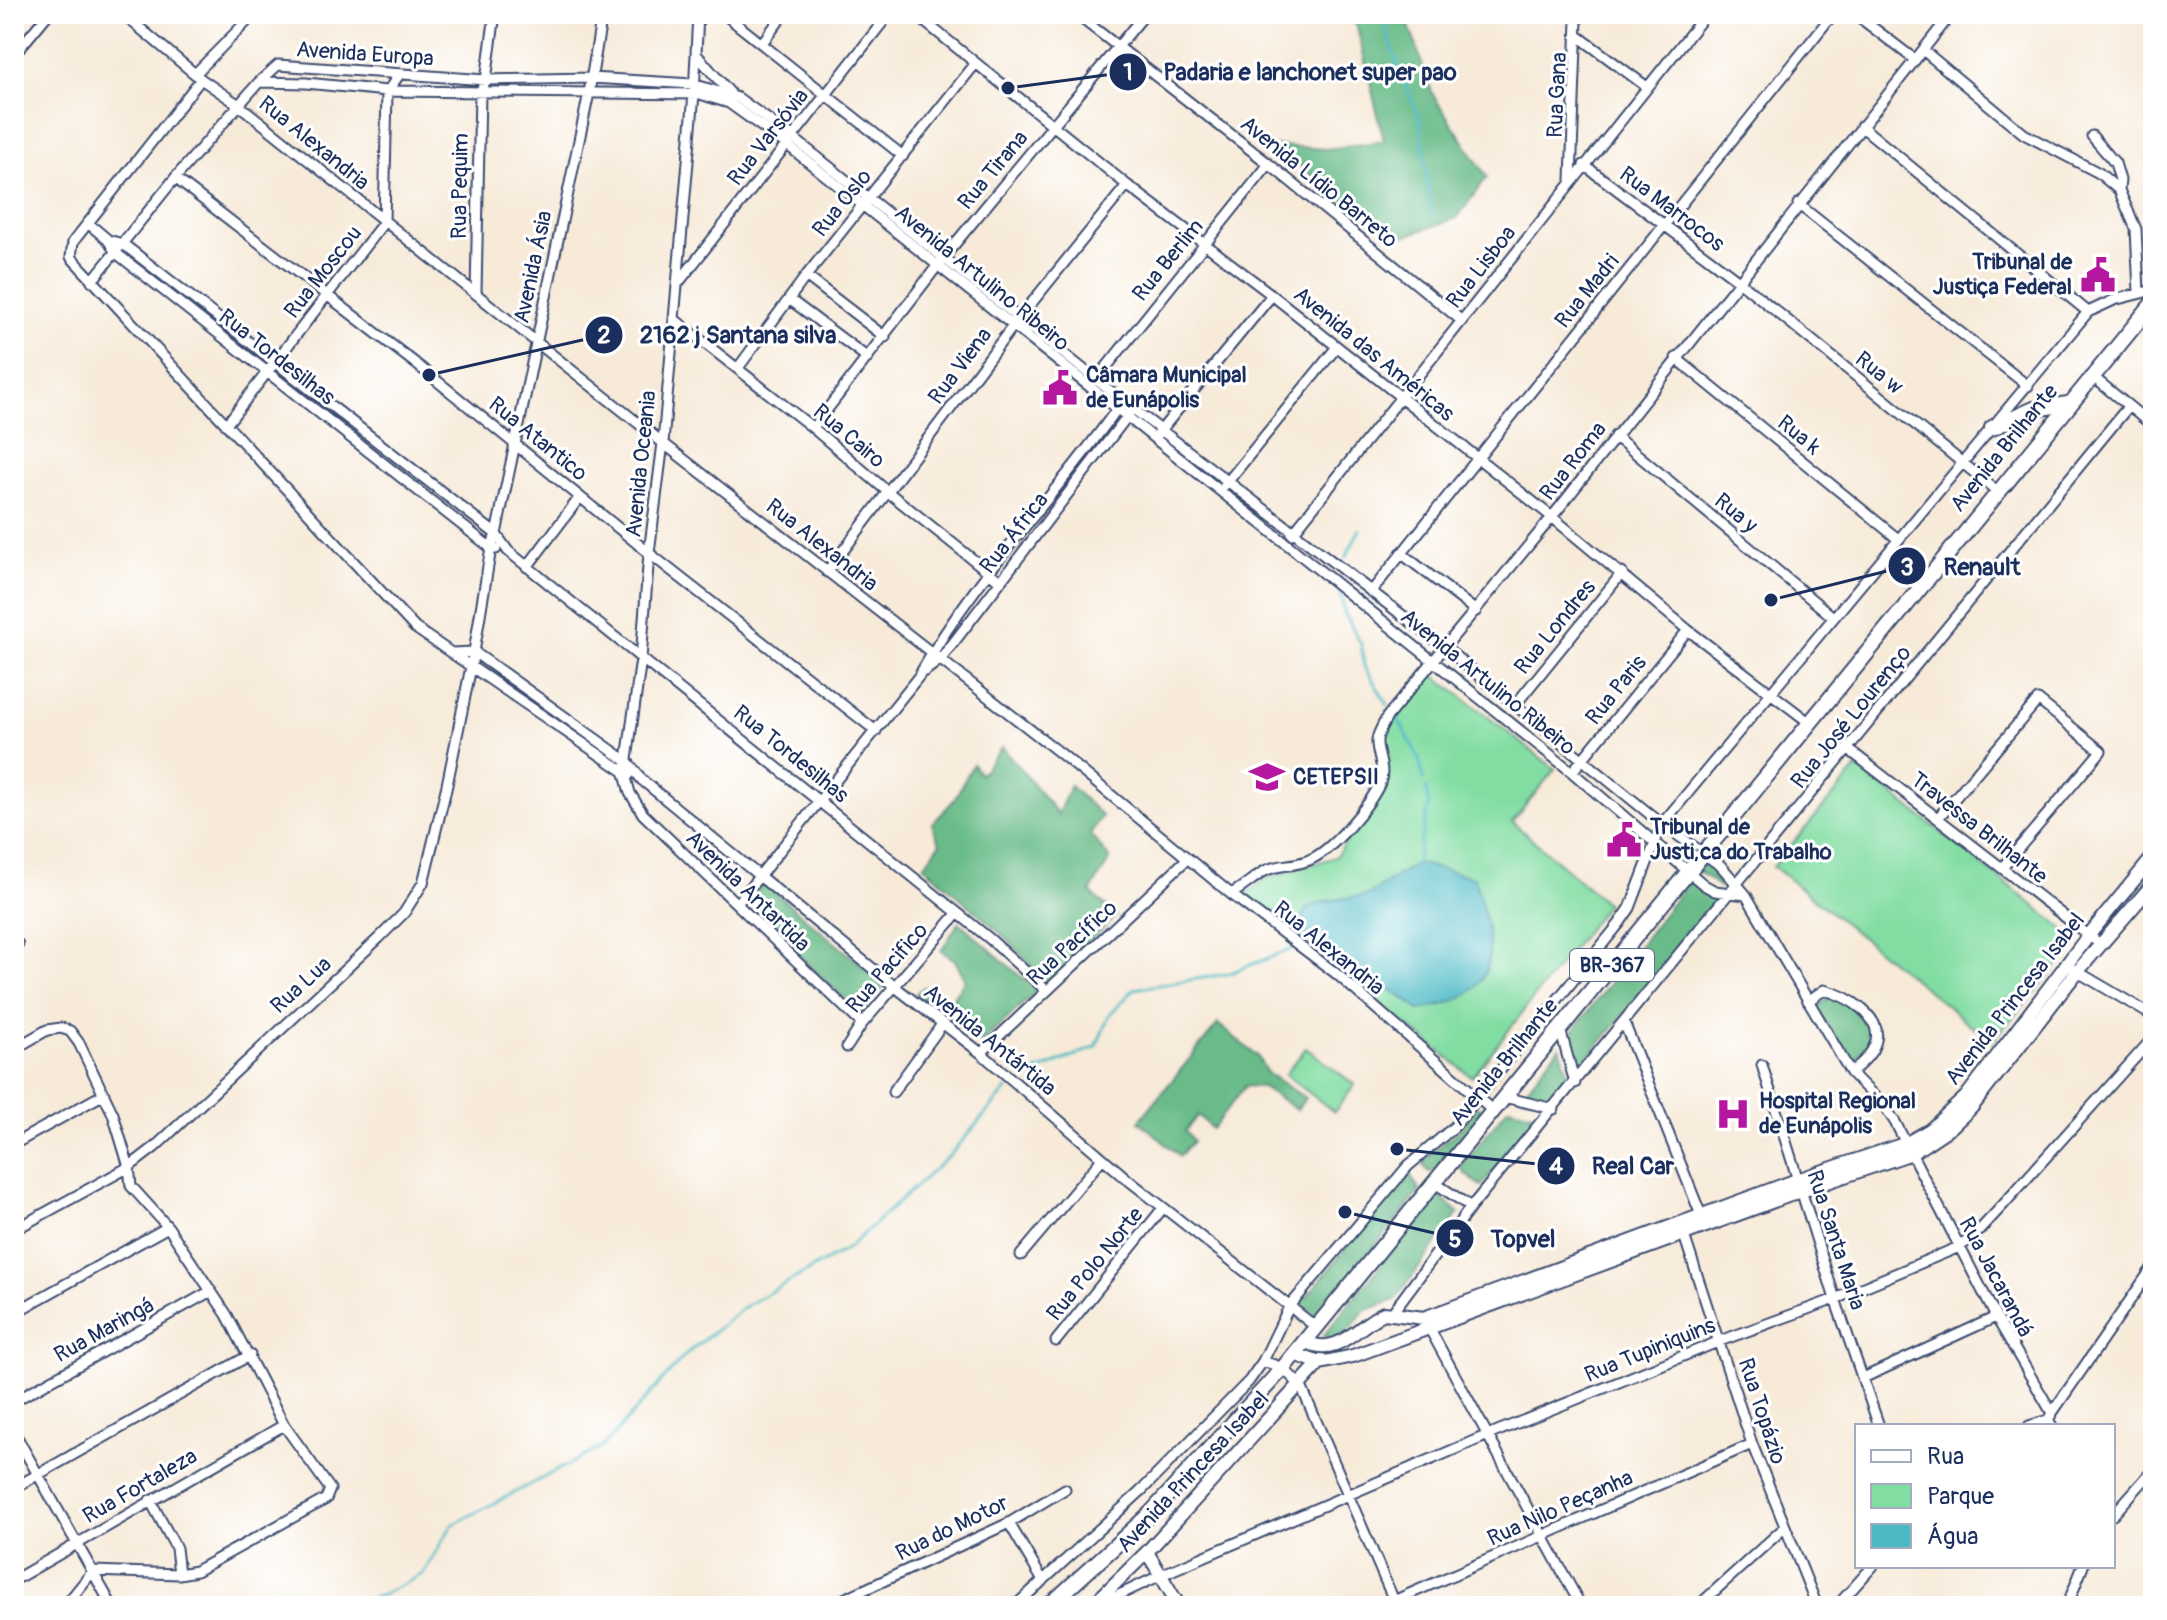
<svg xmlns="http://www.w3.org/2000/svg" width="2167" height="1620" font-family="Pangolin,sans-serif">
<rect width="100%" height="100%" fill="#fff"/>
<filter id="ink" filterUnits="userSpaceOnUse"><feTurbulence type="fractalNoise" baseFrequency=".0125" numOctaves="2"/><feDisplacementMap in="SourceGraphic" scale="16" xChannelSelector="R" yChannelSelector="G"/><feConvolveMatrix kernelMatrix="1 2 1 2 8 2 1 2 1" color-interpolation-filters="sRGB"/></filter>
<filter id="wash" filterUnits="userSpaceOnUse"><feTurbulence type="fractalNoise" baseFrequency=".006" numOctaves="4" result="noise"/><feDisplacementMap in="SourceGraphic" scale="32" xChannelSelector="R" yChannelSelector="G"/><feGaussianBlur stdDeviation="1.8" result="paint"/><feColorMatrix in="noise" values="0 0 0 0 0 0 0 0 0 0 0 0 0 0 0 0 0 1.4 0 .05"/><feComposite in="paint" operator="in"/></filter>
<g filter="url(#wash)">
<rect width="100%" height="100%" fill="#f7ead8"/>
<path fill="#82dda3" stroke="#4e8680" stroke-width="2" d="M 1430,672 L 1555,769 L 1512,822 L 1607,904 L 1472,1077 L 1244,896 L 1263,880 L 1335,857 L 1384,789 L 1384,721 Z
M 1858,767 L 2079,941 L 1992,1042 L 1773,866 Z
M 1306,1048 L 1355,1085 L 1334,1112 L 1285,1074 Z"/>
<path fill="#69bc89" stroke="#427674" stroke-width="2" d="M 1348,14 L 1405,14 L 1433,95 L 1487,177 L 1457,218 L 1405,236 C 1357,213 1317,182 1277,146 L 1327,149 L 1384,141 L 1357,27 Z
M 1002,747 L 1058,814 L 1070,786 L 1102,816 L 1090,834 L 1110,859 L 1090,892 L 1116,916 L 1047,984 L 1006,938 L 924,866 L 940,844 L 932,824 L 954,800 L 973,764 L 980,775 Z
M 1706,862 L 1726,880 L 1726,885 L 1720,887 L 1698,871 Z
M 760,880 L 885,985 L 861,1014 L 763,922 L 757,897 Z
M 1689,881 L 1705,892 L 1715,903 L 1576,1073 L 1566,1040 Z
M 959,922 L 1037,991 L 981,1043 L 915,994 L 924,987 L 948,1004 L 965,980 L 955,960 L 941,951 Z
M 1830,997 C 1851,1001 1872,1019 1872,1040 L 1851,1064 L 1817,1007 Z
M 1218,1024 L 1257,1056 L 1267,1073 L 1305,1098 L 1297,1110 L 1263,1087 L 1245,1086 L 1212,1129 L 1198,1115 L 1185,1131 L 1193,1141 L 1180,1156 L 1139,1121 Z
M 1560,1046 L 1570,1080 L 1552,1101 L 1521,1096 Z
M 1478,1106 L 1485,1113 L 1436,1171 L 1429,1172 L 1424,1166 L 1425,1159 L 1461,1128 Z
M 1508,1107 L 1541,1115 L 1481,1186 L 1465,1174 L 1461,1167 Z
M 1410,1175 L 1420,1191 L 1317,1316 L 1301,1304 L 1403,1177 Z
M 1437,1195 L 1459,1213 L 1395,1300 L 1364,1311 L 1350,1329 L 1335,1341 L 1323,1336 Z"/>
<path fill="#4cbac5" stroke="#347492" stroke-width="2" d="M 1416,863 L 1474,877 C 1494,945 1509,997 1419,1010 C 1391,987 1359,972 1329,951 C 1318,943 1308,939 1300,928 L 1306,908 L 1326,901 L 1368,895 Z"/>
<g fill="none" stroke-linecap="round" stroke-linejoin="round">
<path stroke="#4cbac5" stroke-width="3" d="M 1382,14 L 1395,58 L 1420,120 L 1431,212
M 1346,557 L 1360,529
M 1340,591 L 1344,612 L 1361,644 L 1364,666 L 1388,705
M 1397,717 L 1419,758 L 1423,779
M 1416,863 L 1429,805 L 1426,788
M 1028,1075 L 1096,1047 L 1109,1016 L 1134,989 L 1227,974 L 1292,949
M 346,1606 L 382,1595 L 423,1574 L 452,1525 L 604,1446 L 686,1354 L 747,1305 L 847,1249 L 950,1155 L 1007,1089"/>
</g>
</g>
<g filter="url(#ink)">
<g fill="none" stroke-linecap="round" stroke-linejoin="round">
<g stroke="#3c4b70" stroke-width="13">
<path id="street" d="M 123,14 L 201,79 L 239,105 L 663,443 L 1060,753 L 1231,894 L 1338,975 L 1493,1111
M 477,14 L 495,18
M 698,14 L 694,94 L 663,443 L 649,553 L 641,659 L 625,774 L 630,793 L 643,814 L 862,1024
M 724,14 L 903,156
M 915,14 L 1127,185 L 1272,295 L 1552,517 L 1688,630 L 1810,723
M 1076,14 L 1269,164 L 1462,321
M 1855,14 L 1914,59
M 1578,36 L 1647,87
M 762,43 L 784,14
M 1923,50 L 2024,134 L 2099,173 L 2119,190
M 696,54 L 730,93
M 14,55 L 48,14
M 195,74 L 254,14
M 201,79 L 73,242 L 71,257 L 415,628 L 629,775
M 259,82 L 306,83 L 387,91 L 700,94 L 729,103 L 786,144 L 1572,772 L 1704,885 L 1715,891 L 1746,895
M 1861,126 L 2088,312
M 2092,136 L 2115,163 L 2120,180 L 2119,190 L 2136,229 L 2139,292
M 1584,165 L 1739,281 L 1997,491
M 175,178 L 415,363 L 649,553 L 876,731
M 1571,180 L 1577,20 L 1582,14
M 1798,204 L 2028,386
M 88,223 L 108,240 L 116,253 L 491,548 L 496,549
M 108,240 L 123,244 L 496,534 L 508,551 L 990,939 L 1047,991
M 806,276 L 885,337
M 92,281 L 175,178 L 259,82 L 278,65 L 486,80 L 591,78 L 693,84 L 738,98 L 792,137 L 1123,401 L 1445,648 L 1662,824 L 1721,866 L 1746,895 L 1851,1073 L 1885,1107 L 1895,1122 L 1996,1317 L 2052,1413 L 2048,1420 L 2052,1426
M 679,282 L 889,14
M 476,294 L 480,92 L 486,80 L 495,14
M 789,299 L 868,358
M 674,319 L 813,428 L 888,492 L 1000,581
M 1676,358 L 1898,539
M 738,368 L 806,276 L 976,63
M 2092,376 L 2153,426
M 1096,380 L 1269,164
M 226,425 L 384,222 L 387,92 L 399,75
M 813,428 L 944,257 L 1145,14
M 1157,435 L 1272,295
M 1615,436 L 1833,617
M 1225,485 L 1336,348
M 1292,534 L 1706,14
M 1401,553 L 1476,611
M 527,567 L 580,497
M 827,572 L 1013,326 L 1127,185
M 1371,592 L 1833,14
M 452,653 L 474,652 L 628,762 L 642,780 L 894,986 L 981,1053 L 1127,1179 L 1316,1327
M 925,671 L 941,659 L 1129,414
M 1516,704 L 1622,573
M 1848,749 L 2100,944
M 1572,772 L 1688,630
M 1938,818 L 2038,700 L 2101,751 L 2002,868
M 1231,894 C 1243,888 1256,875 1267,870 C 1281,864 1296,866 1309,860 C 1332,851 1370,805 1380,783 C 1386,767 1376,755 1377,740 C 1378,732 1384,724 1387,717 L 1552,517 L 1923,50 L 1945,22 L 1947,14
M 737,904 L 919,676 C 973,578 1055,497 1119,406
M 14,948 L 18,944
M 2073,969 L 2153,1016
M 1808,1001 L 1824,990 C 1845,995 1885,1016 1875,1044 C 1871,1056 1860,1064 1851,1073
M 1621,1027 L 1625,1025 L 1703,1220
M 1560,1029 L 1575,1083
M 847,1047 L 862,1024 L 957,914
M 14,1049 L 47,1030 L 61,1028 L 70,1031 L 79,1043 L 113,1114 L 129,1167 L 131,1186 L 168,1227 L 227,1315 L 284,1425 L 330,1489 L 326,1499 L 196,1571 L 179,1574 L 93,1571 L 65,1606
M 981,1053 L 1187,859
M 1762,1065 L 1835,1299 L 1879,1426
M 893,1092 L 943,1023
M 1504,1097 L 1554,1109
M 14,1144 L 104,1094
M 1435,1183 L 1471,1207
M 1682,1229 L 1752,1444 L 1817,1606
M 14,1230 L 129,1167 L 155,1147 L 379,938 L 404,913 L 423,883 L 447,785 L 474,652 L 491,548 L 496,534 L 589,93 L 602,14
M 1021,1255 L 1102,1159
M 14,1313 L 168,1227
M 1392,1313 L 1471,1207 L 2128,407
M 1427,1324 L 1581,1606
M 1056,1341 L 1163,1208
M 1263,1361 L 1283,1368 L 1301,1386 L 1395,1603
M 1863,1378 L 1996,1317
M 14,1401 L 211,1291
M 2052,1413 L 2153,1267
M 2029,1426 L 2048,1420
M 14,1432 L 112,1606
M 14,1488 L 250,1355
M 150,1500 L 176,1548 L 179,1574
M 2113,1515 L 2153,1470
M 1009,1523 L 1043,1581
M 14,1580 L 284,1425
M 829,1606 L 1009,1523 L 1065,1489
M 1015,1606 L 1141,1491 L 1249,1381 L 1263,1361 L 1289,1307 L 1408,1166 L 1454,1127 L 1619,924 L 1630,908 L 1662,824 L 2088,312 L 2114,300 L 2153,290
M 1096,1606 L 1161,1575 L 1488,1435 L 1720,1341 L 1835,1299 L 1959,1247 L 1974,1236 L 2003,1205 L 2153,1038
M 1382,1606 L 1752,1444
M 1698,1606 L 1784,1528
M 1837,1606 L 1873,1566
M 2067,1606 L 2083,1566"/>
</g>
<g stroke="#3c4b70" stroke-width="16">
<path id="secondary" d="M 1304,1341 C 1338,1359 1356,1326 1384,1313 L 1424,1318 L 1797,1180 L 1907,1143 L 1930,1130 L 1966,1097 L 2089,935 L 2153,857
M 1294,1354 L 1320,1363 L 1353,1356 L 1801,1191 L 1912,1153 L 1951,1127 L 1971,1108 L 2077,972 L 2153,884
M 1147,1552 L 1179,1606
M 1092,1606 L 1147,1552 L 1322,1360"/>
</g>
<g stroke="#3c4b70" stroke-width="18">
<path id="primary" d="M 1992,428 L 2034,409 L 2068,404
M 1049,1606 L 1150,1514 L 1283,1368 L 2153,303"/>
</g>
<use href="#street" stroke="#fff" stroke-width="9"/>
<use href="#secondary" stroke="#fff" stroke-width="12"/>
<use href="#primary" stroke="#fff" stroke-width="14"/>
</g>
</g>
<defs>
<g id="civic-bare" transform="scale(2.76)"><path d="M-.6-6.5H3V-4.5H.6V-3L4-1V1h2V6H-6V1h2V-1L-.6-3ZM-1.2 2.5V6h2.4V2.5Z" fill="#b5179e" stroke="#fff" stroke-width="2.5" paint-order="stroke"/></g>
<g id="school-bare" transform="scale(2.76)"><path d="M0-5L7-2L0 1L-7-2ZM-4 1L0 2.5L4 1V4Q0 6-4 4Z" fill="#b5179e" stroke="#fff" stroke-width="2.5" paint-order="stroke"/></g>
<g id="hospital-bare" transform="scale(2.76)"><path d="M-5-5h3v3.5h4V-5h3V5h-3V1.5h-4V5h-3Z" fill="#b5179e" stroke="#fff" stroke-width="2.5" paint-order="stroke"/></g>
</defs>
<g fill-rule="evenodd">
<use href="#civic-bare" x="2098" y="275"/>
<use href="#civic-bare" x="1060" y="388"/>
<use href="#school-bare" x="1267" y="777"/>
<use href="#civic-bare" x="1624" y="840"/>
<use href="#hospital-bare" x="1733" y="1114"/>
</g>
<g text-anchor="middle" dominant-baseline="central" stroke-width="6" stroke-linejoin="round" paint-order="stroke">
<rect fill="#fff" stroke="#5f6d8e" stroke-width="2" x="1570" y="949" width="84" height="32" rx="6"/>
<g font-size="20" font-weight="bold" fill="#1b2f5e">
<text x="1612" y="965">BR-367</text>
</g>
<g font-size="22" fill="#1b2f5e" stroke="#fff">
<text transform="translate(365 54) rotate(4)">Avenida Europa</text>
<text transform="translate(1557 95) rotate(-87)">Rua Gana</text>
<text transform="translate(768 137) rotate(-52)">Rua Varsóvia</text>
<text transform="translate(314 143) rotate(39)">Rua Alexandria</text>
<text transform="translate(993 170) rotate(-50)">Rua Tirana</text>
<text transform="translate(1319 182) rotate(39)">Avenida Lídio Barreto</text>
<text transform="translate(460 186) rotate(-89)">Rua Pequim</text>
<text transform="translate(842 203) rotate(-51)">Rua Oslo</text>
<text transform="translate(1672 209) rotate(37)">Rua Marrocos</text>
<text transform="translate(1168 260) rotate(-51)">Rua Berlim</text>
<text transform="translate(533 267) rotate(-78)">Avenida Ásia</text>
<text transform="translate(1481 267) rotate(-52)">Rua Lisboa</text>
<text transform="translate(323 272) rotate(-52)">Rua Moscou</text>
<text transform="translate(982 278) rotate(39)">Avenida Artulino Ribeiro</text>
<text transform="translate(1587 291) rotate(-51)">Rua Madri</text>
<text transform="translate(1374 354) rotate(39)">Avenida das Américas</text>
<text transform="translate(277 357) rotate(38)">Rua Tordesilhas</text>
<text transform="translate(960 366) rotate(-53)">Rua Viena</text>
<text transform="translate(1879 373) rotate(39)">Rua w</text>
<text transform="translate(1799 435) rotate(39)">Rua k</text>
<text transform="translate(849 436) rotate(40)">Rua Cairo</text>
<text transform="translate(538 439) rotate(39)">Rua Atantico</text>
<text transform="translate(2004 448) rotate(-51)">Avenida Brilhante</text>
<text transform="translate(1573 461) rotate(-52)">Rua Roma</text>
<text transform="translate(641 464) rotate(-84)">Avenida Oceania</text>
<text transform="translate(1736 513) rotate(40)">Rua y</text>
<text transform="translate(1014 533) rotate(-52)">Rua África</text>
<text transform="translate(822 545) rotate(38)">Rua Alexandria</text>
<text transform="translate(1555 627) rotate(-51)">Rua Londres</text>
<text transform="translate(1488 682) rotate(39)">Avenida Artulino Ribeiro</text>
<text transform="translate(1616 690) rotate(-51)">Rua Paris</text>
<text transform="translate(1851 717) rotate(-51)">Rua José Lourenço</text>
<text transform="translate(791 754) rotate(39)">Rua Tordesilhas</text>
<text transform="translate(1979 828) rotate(38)">Travessa Brilhante</text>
<text transform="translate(748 891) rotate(44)">Avenida Antartida</text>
<text transform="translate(1072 943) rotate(-43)">Rua Pacífico</text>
<text transform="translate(1329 948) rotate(39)">Rua Alexandria</text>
<text transform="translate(887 968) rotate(-49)">Rua Pacifico</text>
<text transform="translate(301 985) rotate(-42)">Rua Lua</text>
<text transform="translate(2015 999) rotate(-52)">Avenida Princesa Isabel</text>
<text transform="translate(990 1040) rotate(39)">Avenida Antártida</text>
<text transform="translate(1504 1062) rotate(-51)">Avenida Brilhante</text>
<text transform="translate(1836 1240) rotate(72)">Rua Santa Maria</text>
<text transform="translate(1095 1264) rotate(-51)">Rua Polo Norte</text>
<text transform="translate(1996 1277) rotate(62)">Rua Jacarandá</text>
<text transform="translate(104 1330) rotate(-29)">Rua Maringá</text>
<text transform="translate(1650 1350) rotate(-22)">Rua Tupiniquins</text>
<text transform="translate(1762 1411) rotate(72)">Rua Topázio</text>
<text transform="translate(1193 1472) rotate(-47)">Avenida Princesa Isabel</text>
<text transform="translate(140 1486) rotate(-30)">Rua Fortaleza</text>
<text transform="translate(1560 1508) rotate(-24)">Rua Nilo Peçanha</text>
<text transform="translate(952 1528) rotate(-26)">Rua do Motor</text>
</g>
<g font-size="22" font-weight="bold" fill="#1b2f5e" stroke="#fff" text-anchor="start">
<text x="2072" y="262" text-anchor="end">Tribunal de<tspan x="2072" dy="25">Justiça Federal</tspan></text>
<text x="1086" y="375">Câmara Municipal<tspan x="1086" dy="25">de Eunápolis</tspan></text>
<text x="1293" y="777">CETEPSII</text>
<text x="1650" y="827">Tribunal de<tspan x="1650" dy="25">Justi;ca do Trabalho</tspan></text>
<text x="1759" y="1101">Hospital Regional<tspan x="1759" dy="25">de Eunápolis</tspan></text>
</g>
</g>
<path fill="none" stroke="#1b2f5e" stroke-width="3" d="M1008 88L1128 72M429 375L604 335M1771 600L1907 566M1397 1149L1556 1166M1345 1212L1455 1238"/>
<g fill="#1b2f5e" stroke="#fff" stroke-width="3">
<circle cx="1008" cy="88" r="8"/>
<circle cx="429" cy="375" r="8"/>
<circle cx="1771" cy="600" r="8"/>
<circle cx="1397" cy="1149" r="8"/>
<circle cx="1345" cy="1212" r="8"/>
<circle cx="1128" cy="72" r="20"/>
<circle cx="604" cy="335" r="20"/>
<circle cx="1907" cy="566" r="20"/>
<circle cx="1556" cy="1166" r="20"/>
<circle cx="1455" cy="1238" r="20"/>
</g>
<g font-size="24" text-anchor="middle" font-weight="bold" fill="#fff">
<text x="1128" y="80">1</text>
<text x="604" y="343">2</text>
<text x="1907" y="575">3</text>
<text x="1556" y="1174">4</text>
<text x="1455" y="1247">5</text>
</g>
<g font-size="24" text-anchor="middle" font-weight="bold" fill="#1b2f5e" stroke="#fff" stroke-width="6" stroke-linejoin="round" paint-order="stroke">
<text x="1310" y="80">Padaria e lanchonet super pao</text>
<text x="738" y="343">2162 j Santana silva</text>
<text x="1982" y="575">Renault</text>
<text x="1633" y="1174">Real Car</text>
<text x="1523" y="1247">Topvel</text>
</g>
<rect width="2167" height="1620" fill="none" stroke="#fff" stroke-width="48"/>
<rect x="1855" y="1424" width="260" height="144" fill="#ffffff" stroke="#a4acbf" stroke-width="2"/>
<rect x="1871" y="1450" width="40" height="12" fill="#ffffff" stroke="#a4acbf" stroke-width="2"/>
<text x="1927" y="1464" font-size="24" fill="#1b2f5e">Rua</text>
<rect x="1871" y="1484" width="40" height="24" fill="#82dda3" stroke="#a4acbf" stroke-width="2"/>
<text x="1927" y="1504" font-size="24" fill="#1b2f5e">Parque</text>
<rect x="1871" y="1524" width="40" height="24" fill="#4cbac5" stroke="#a4acbf" stroke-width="2"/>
<text x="1927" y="1544" font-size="24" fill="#1b2f5e">Água</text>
</svg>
